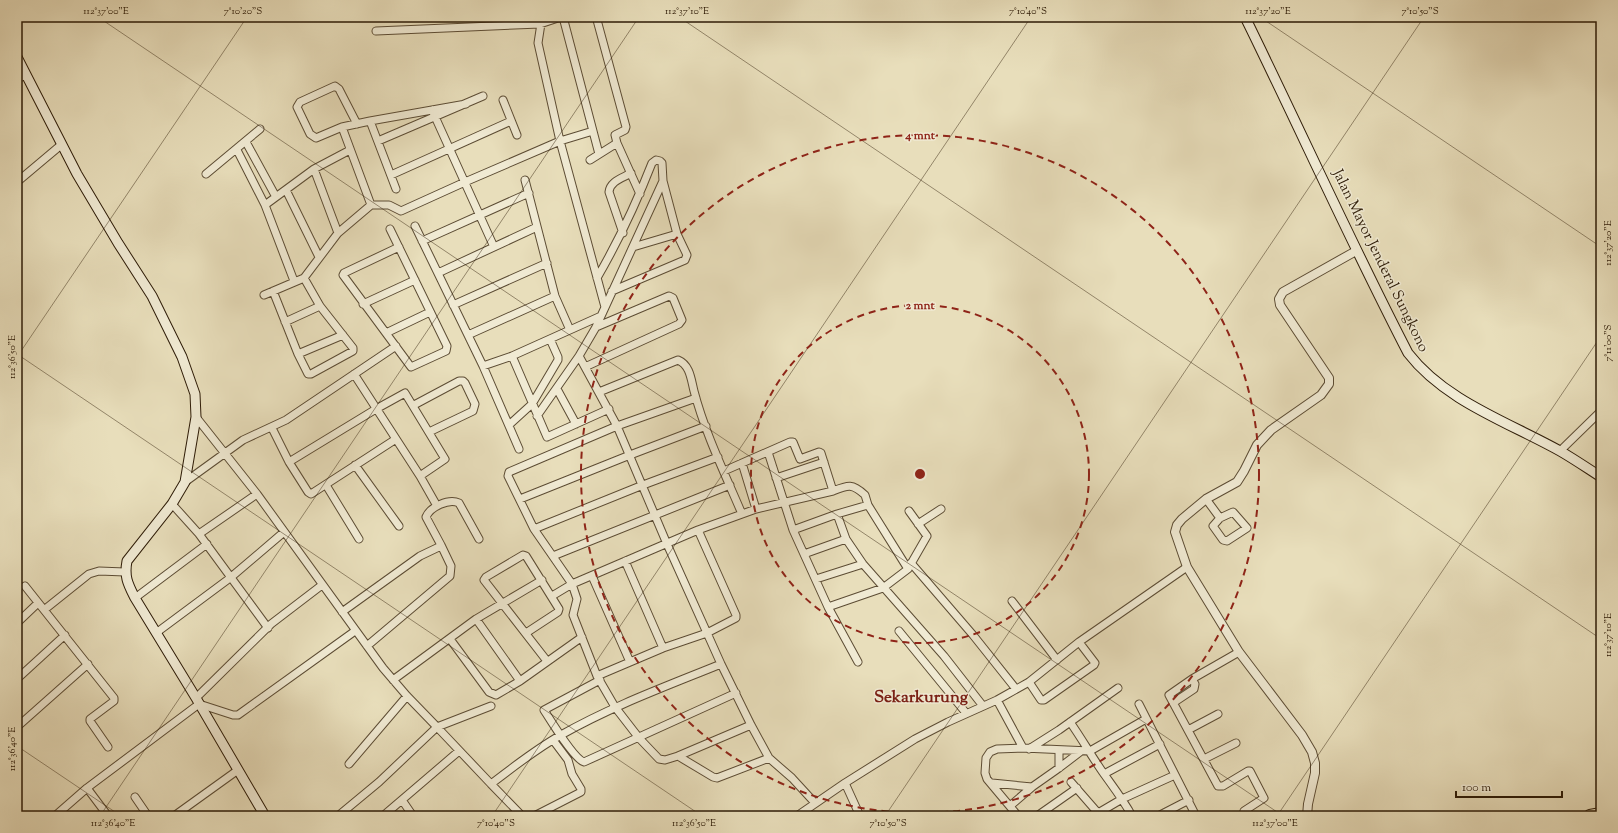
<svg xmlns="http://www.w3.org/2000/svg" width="1618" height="833" font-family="'Sorts Mill Goudy',serif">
<rect width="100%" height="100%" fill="#e8debb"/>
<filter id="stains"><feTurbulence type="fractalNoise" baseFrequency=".005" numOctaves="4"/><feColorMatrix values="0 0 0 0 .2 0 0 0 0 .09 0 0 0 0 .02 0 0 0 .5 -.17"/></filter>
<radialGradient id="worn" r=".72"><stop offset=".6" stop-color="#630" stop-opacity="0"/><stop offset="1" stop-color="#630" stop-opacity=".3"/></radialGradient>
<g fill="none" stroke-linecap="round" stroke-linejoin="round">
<g stroke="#5c4c34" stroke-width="9">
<path id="minor" d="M 542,17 L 538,43 L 560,141 L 605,307
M 563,17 L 599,154
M 376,31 L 540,24 L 561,17
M 17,79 L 26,75
M 503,100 L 517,135
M 432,110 L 494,247
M 370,121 L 396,189
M 357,124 L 339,89 L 335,86 L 300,102 L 297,107 L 310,134 L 316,138 L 342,127 L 370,121 L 466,104
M 342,127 L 371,205
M 378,141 L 483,96
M 246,142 L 276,197
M 617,143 L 640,194
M 237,150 L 265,205 L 294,281
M 590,160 L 617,143 L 615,135 L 625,130 L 626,127 L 597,20 L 595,17
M 314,169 L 338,233
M 206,174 L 260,129
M 391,175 L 511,121
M 525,180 L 555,296 L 570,330
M 17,182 L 61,145
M 286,190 L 319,257
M 265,205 L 314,169 L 350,150
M 415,226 L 483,366 L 519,449
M 390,229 L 447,346 L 446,351 L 411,367 L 343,275 L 344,273 L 399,247
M 623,233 L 609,192 C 610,181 623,178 631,173
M 422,241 L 529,193
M 633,247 L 677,234
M 438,273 L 537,227
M 273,291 L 298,354 L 308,374 L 311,374 L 353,351 L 353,348 L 320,306 L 304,278
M 612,291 L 685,260 L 687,255 L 677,234 L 663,181
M 264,295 L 304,278 L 338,233 L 371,205 L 389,205 L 401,211 L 465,182 L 560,141 L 593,131
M 363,304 L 415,280
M 453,305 L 547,263
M 285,322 L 320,306
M 386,333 L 430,312
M 468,335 L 555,296
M 298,354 L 343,335
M 512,356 L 547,437 L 609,409
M 579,356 L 617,426 L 667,544 L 721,664 L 751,725 L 769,758 L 792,778 L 815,803
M 483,366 L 512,356 L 601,316
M 585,367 L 679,324 L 682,320 L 673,298 L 669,296 L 596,327
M 557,389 L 576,424
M 599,392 L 678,360 C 690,365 691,379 694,391 C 705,433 725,474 742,514
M 696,398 L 617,426 L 509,472 L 508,476 L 534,529 L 572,584 L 577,599 L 573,615 L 597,676 L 615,707 L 639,738 L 659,759 L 665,760 L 678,756 L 713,777 L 717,778 L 769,758
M 414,405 L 459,381 L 463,381 L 465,383 L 475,404 L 473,411 L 429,432
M 537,416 L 579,356 L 596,327 L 663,181 L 662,163 L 660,161 L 656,160 L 652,163 C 636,204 619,240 597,278
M 196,417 L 257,494 L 383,668 L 407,696 L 437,727 L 491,706
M 509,425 L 532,404 L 558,360 L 558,357 L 550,339
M 272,428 L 289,462 L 308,492 L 311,494 L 396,439
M 1560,451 L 1601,411
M 768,452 L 793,530 L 828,607 L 858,662
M 289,462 L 376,409 L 405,393 L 445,459 L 420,476 L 354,374
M 742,463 L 756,509
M 355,465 L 399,526
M 724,471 L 790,442 L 793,442 L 800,459 L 819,452 L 821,453 L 833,491 C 848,485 852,483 865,495 L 868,505
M 420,476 L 437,506
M 776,478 L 824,462
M 185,482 L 243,440 L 286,420 L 396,346
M 326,485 L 359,539
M 520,499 L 630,455 L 706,426
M 1206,499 L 1220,518 L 1213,526 L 1223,540 L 1227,541 L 1247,528 L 1233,512 L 1220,518
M 172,504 L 199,534 L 268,628
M 837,514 L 846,539 L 863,564 L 944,656 L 983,706
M 918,524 L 941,509
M 534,529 L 643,485 L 718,457
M 793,530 L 837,514 L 868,505 L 908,569
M 199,534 L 257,494
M 804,554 L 846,539
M 553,556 L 730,485
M 625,561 L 663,648
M 911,563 L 973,635 L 1016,689
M 592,576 L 630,662
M 816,579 L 863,564
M 25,586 L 114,698 L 114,701 L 90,719 L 90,721 L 108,747
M 552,596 L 572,584 L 698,530 L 756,509 L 833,491
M 135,598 L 207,544
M 1012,601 L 1057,660
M 828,607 L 883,588 L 908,569 L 927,536 L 909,511
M 44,610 L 89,574 L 99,571 L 125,572
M 342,612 L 420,556 L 441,546 L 441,545 L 426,517 C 430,507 449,498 459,503 L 479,539
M 476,619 L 520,681
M 17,623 L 38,603
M 899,631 L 966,713
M 156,633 L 230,578 L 284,532
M 526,633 L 558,612 L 559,609 L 526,556 L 523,555 L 486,577 L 484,580 L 547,661
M 450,639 L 489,692 L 496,695 L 520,681 L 582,637
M 367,646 L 450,576 L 451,566 L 441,545
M 1239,652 L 1192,679 L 1169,695 L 1218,786 L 1223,786 L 1248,771 L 1250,771 L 1264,798 L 1244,811
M 597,676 L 663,648 L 707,633 L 736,618 L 736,615 L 698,530
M 17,679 L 65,635
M 393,680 L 476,619 L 542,580
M 600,680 L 544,710 C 551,721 574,759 584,762 L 736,693
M 1029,682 L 1041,700 L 1044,700 L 1094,665 L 1095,663 L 1079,642
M 196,698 L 271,624 L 322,585
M 997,700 L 1023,748
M 1173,703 L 1194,689 L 1195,684 L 1192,679
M 1139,704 L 1196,816
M 1070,722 C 1082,739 1092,757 1104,774 C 1114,788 1124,801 1132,816
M 17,727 L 88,664
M 1188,730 L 1218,714
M 1029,749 L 1059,730 L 1118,688
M 1059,750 L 1059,768
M 678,756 L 751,725
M 1204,759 L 1236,743
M 349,764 L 407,696
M 1104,774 L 1160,744
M 1071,782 L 1098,813
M 845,783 L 860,816
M 992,783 L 1032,787
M 491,784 L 522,816
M 87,788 L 108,816
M 135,797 L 148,816
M 402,800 L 413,816
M 1010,806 L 1032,787 L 1059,768 L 1080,752
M 55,816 L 87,788 L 199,704 L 233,715 L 238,715 L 355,631
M 174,816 L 238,770
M 338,816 L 379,782 L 437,727 L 491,784 C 513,767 536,749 561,735 C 612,706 667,686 721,664
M 383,816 L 459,751
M 534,816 L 581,792 L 581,789 L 572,774 L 568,760 L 553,740
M 797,816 L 845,783 L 915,739 L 948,722 L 997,700 L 1029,682 L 1079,642 L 1187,567
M 1018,816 L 987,779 L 985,773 L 986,758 L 990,752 L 997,749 L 1023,748 L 1090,751 L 1146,719
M 1037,816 L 1077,788
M 1093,816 L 1122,799 L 1175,775
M 1158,816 L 1189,800"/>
</g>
<g stroke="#5c4c34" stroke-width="10">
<path id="tertiary" d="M 1307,816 L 1308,804 L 1315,773 L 1315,763 L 1312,752 L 1302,735 L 1239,652 L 1187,567 L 1175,532 L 1177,525 L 1182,519 L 1206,499 L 1237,482 L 1244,471 L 1257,445 L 1271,430 L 1321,395 L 1329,384 L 1329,378 L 1280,305 L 1279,299 L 1283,292 L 1356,251"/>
</g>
<g stroke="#2d1b07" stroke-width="11">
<path id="secondary" d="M 1245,17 C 1300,129 1351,243 1408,353 C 1445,401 1508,422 1560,451 C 1574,459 1587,468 1601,477
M 17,57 L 77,174 L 118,243 L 152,296 L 182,357 L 195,394 L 196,417 L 185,482 L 172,504 L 127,561 C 124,577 128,584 135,598 L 196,698 L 265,816"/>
</g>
<g stroke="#2d1b07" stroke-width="14">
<path id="motorway" d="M 1590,816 L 1601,814"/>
</g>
<use href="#minor" stroke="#f0ead3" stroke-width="7"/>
<use href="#tertiary" stroke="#f0ead3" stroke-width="8"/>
<use href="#secondary" stroke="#f0ead3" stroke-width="9"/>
<use href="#motorway" stroke="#e8debb" stroke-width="12"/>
</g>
<path fill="none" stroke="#2d1b07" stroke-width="1" stroke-opacity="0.45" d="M 98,17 L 1283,816M 679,17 L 1601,639M 1260,17 L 1601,247M 17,354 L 702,816M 17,357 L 247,17M 17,746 L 121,816M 100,816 L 639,17M 492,816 L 1031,17M 885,816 L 1424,17M 1277,816 L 1601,336"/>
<g fill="none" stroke="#8f2418" stroke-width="2" stroke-dasharray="7 5">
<circle cx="920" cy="474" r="169"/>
<circle cx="920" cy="474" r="339"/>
</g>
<g text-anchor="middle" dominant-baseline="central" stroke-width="3" stroke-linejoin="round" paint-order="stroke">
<g font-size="15" fill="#2d1b07" stroke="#f0ead3">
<text transform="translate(1380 261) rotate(64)">Jalan Mayor Jenderal Sungkono</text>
</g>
<g font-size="17" font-weight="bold" fill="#7a1f14" stroke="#f0ead3">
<text x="921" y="698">Sekarkurung</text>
</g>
</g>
<circle cx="920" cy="474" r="6" fill="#8f2418" stroke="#f0ead3" stroke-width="2"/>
<g font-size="12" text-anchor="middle" font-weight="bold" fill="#8f2418" stroke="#f0ead3" stroke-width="3" stroke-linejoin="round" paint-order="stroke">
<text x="920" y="139">4 mnt</text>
<text x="920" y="309">2 mnt</text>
</g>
<rect width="1618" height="833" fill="none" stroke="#e8debb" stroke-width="44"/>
<path d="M1456 791v6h106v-6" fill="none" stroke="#2d1b07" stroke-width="2"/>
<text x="1462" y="791" font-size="12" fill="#2d1b07" stroke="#f0ead3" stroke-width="3" paint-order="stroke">100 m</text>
<rect x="22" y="22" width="1574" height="789" fill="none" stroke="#2d1b07" stroke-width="1.5"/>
<g font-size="10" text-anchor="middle" fill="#2d1b07">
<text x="106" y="14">112°37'00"E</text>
<text x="243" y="14">7°10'20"S</text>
<text x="687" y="14">112°37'10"E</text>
<text x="1028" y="14">7°10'40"S</text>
<text x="1268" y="14">112°37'20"E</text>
<text x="1420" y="14">7°10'50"S</text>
<text transform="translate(1607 243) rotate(-90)" y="4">112°37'20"E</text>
<text transform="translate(1607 343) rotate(-90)" y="4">7°11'00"S</text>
<text transform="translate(11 357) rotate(-90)" y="4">112°36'50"E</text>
<text transform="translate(1607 635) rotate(-90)" y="4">112°37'10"E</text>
<text transform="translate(11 749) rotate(-90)" y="4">112°36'40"E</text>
<text x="113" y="826">112°36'40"E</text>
<text x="496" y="826">7°10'40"S</text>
<text x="694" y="826">112°36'50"E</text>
<text x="888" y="826">7°10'50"S</text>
<text x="1275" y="826">112°37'00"E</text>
</g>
<rect width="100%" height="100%" filter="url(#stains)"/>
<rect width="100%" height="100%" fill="url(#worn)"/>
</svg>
